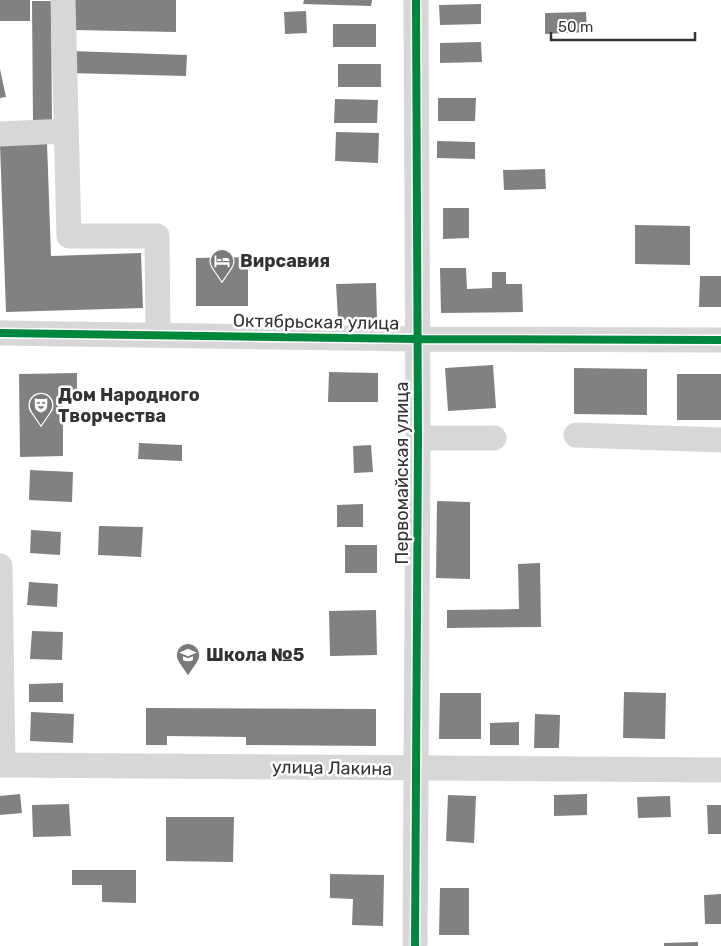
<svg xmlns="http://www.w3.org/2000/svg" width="721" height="946" font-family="Rubik,sans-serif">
<rect width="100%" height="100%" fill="#fff"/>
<path fill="#818181" d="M 0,0 L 30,0 L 30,21 L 0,21 Z
M 74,0 L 176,0 L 176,32 L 73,30 Z
M 304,0 L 372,0 L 371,6 L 303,4 Z
M 32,1 L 51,1 L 52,123 L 33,123 Z
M 481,4 L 481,24 L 440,25 L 439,5 Z
M 306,11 L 307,33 L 285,34 L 284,12 Z
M 586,12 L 587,32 L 545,34 L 545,13 Z
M 333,24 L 376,24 L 376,47 L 333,47 Z
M 481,42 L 482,62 L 440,63 L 440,43 Z
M 70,51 L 187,55 L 186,76 L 69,73 Z
M 338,64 L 381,64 L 381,87 L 338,87 Z
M 0,69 L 6,97 L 0,98 Z
M 438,98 L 476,98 L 475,121 L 438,121 Z
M 335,99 L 378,100 L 377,123 L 334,123 Z
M 336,132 L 379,133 L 378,163 L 335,161 Z
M 437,141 L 475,142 L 475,159 L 437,158 Z
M 47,143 L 51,256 L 141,253 L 143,308 L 6,312 L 0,145 Z
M 545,169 L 546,189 L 504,190 L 503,170 Z
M 443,208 L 469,208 L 469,238 L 443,239 Z
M 635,225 L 690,226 L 690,265 L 635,264 Z
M 248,257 L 248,306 L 196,306 L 196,258 Z
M 440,268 L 466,268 L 467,289 L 492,288 L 492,272 L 506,272 L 506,284 L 522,284 L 523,312 L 441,313 Z
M 700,276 L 721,276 L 721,307 L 699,307 Z
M 376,283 L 377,319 L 338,320 L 336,284 Z
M 493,365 L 496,408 L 448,411 L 445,368 Z
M 574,368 L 647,369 L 647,415 L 574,414 Z
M 329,372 L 378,373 L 378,402 L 328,402 Z
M 77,373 L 77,396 L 63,396 L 63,456 L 20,457 L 19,374 Z
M 677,374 L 721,374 L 721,420 L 677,420 Z
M 139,443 L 182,445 L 182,461 L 138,459 Z
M 371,445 L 373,472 L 354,473 L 353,446 Z
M 30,470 L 73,472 L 72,502 L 29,500 Z
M 437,501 L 470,502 L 470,579 L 436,578 Z
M 363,504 L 363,527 L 337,527 L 337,505 Z
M 99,526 L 143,527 L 141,557 L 98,555 Z
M 31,530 L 61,532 L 60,555 L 30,553 Z
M 345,545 L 377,545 L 377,573 L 345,573 Z
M 540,563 L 541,627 L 447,628 L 447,610 L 519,609 L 518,564 Z
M 29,582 L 58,584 L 57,607 L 27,605 Z
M 376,610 L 377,655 L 330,656 L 329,611 Z
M 32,631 L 63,632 L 62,660 L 30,659 Z
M 63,683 L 63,702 L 29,702 L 29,684 Z
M 624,692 L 666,693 L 665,739 L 623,738 Z
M 440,693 L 481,693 L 481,739 L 439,739 Z
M 146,708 L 376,709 L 376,746 L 246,745 L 246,737 L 167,736 L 167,745 L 146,745 Z
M 31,712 L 74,714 L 73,743 L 30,741 Z
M 535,714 L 560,715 L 559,748 L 534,748 Z
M 519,722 L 519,745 L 490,745 L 490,723 Z
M 20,794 L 22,813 L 0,815 L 0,796 Z
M 587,794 L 587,815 L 554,816 L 554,795 Z
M 448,795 L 476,796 L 474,843 L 446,841 Z
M 670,796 L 671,817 L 638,818 L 637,797 Z
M 69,804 L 71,836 L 33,837 L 32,805 Z
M 707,805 L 721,805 L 721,834 L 708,834 Z
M 166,817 L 234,817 L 233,862 L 166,861 Z
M 72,870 L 136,870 L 136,903 L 102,902 L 102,885 L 72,885 Z
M 330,874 L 384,875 L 383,926 L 352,925 L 353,899 L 330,898 Z
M 440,888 L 469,888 L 469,935 L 439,935 Z
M 721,894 L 721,924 L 705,924 L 704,895 Z
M 698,942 L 698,946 L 664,946 L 664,943 Z"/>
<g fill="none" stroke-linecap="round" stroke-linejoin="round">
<path stroke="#d7d7d7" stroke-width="25" d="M 63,0 L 69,236 L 157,236 L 158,335
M 0,134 L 66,131
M 0,333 L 418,339 L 721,340
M 576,435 L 721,440
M 418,438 L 494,438
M 0,566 L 3,765
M 0,765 L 721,770
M 415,946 L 418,438 L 416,0"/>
<g stroke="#fff" stroke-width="11">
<path id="cycleway" d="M 0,333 L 418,339 L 721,340
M 415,946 L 418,438 L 416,0"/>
</g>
<use href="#cycleway" stroke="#00873e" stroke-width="8"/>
</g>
<defs>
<g id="hotel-pin" transform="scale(1.25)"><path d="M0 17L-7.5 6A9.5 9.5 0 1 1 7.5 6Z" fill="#7a7a7a" stroke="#fff"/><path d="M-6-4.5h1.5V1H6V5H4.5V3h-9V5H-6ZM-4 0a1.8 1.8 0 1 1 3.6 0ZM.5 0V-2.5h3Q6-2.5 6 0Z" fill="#fff"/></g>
<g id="theatre-pin" transform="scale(1.25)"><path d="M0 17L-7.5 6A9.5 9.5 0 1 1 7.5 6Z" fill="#7a7a7a" stroke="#fff"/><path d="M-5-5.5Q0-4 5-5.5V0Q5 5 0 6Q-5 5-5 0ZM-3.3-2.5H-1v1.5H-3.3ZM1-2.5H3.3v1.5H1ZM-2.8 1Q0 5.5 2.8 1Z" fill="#fff"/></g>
<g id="school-pin" transform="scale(1.25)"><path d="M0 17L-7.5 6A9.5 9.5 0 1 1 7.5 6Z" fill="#7a7a7a" stroke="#fff"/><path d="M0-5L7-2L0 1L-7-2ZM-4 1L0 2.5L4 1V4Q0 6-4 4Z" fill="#fff"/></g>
</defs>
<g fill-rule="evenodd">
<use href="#hotel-pin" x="222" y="261"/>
<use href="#theatre-pin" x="41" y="405"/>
<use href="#school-pin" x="188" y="655"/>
</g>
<g text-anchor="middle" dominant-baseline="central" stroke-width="5" stroke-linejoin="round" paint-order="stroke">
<g font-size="18" font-weight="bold" fill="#333" stroke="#fff" text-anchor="start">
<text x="240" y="261">Вирсавия</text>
<text x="58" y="395">Дом Народного<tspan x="58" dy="21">Творчества</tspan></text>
<text x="206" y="655">Школа №5</text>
</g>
<g font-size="18" fill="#333" stroke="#fff">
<text transform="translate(316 322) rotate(1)">Октябрьская улица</text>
<text transform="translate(402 473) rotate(-90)">Первомайская улица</text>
<text transform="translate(332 768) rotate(1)">улица Лакина</text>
</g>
</g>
<path d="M551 32v8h144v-8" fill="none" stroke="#333333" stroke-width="2.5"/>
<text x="558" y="32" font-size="15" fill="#333333" stroke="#ffffff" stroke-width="4" paint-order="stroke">50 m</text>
</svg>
